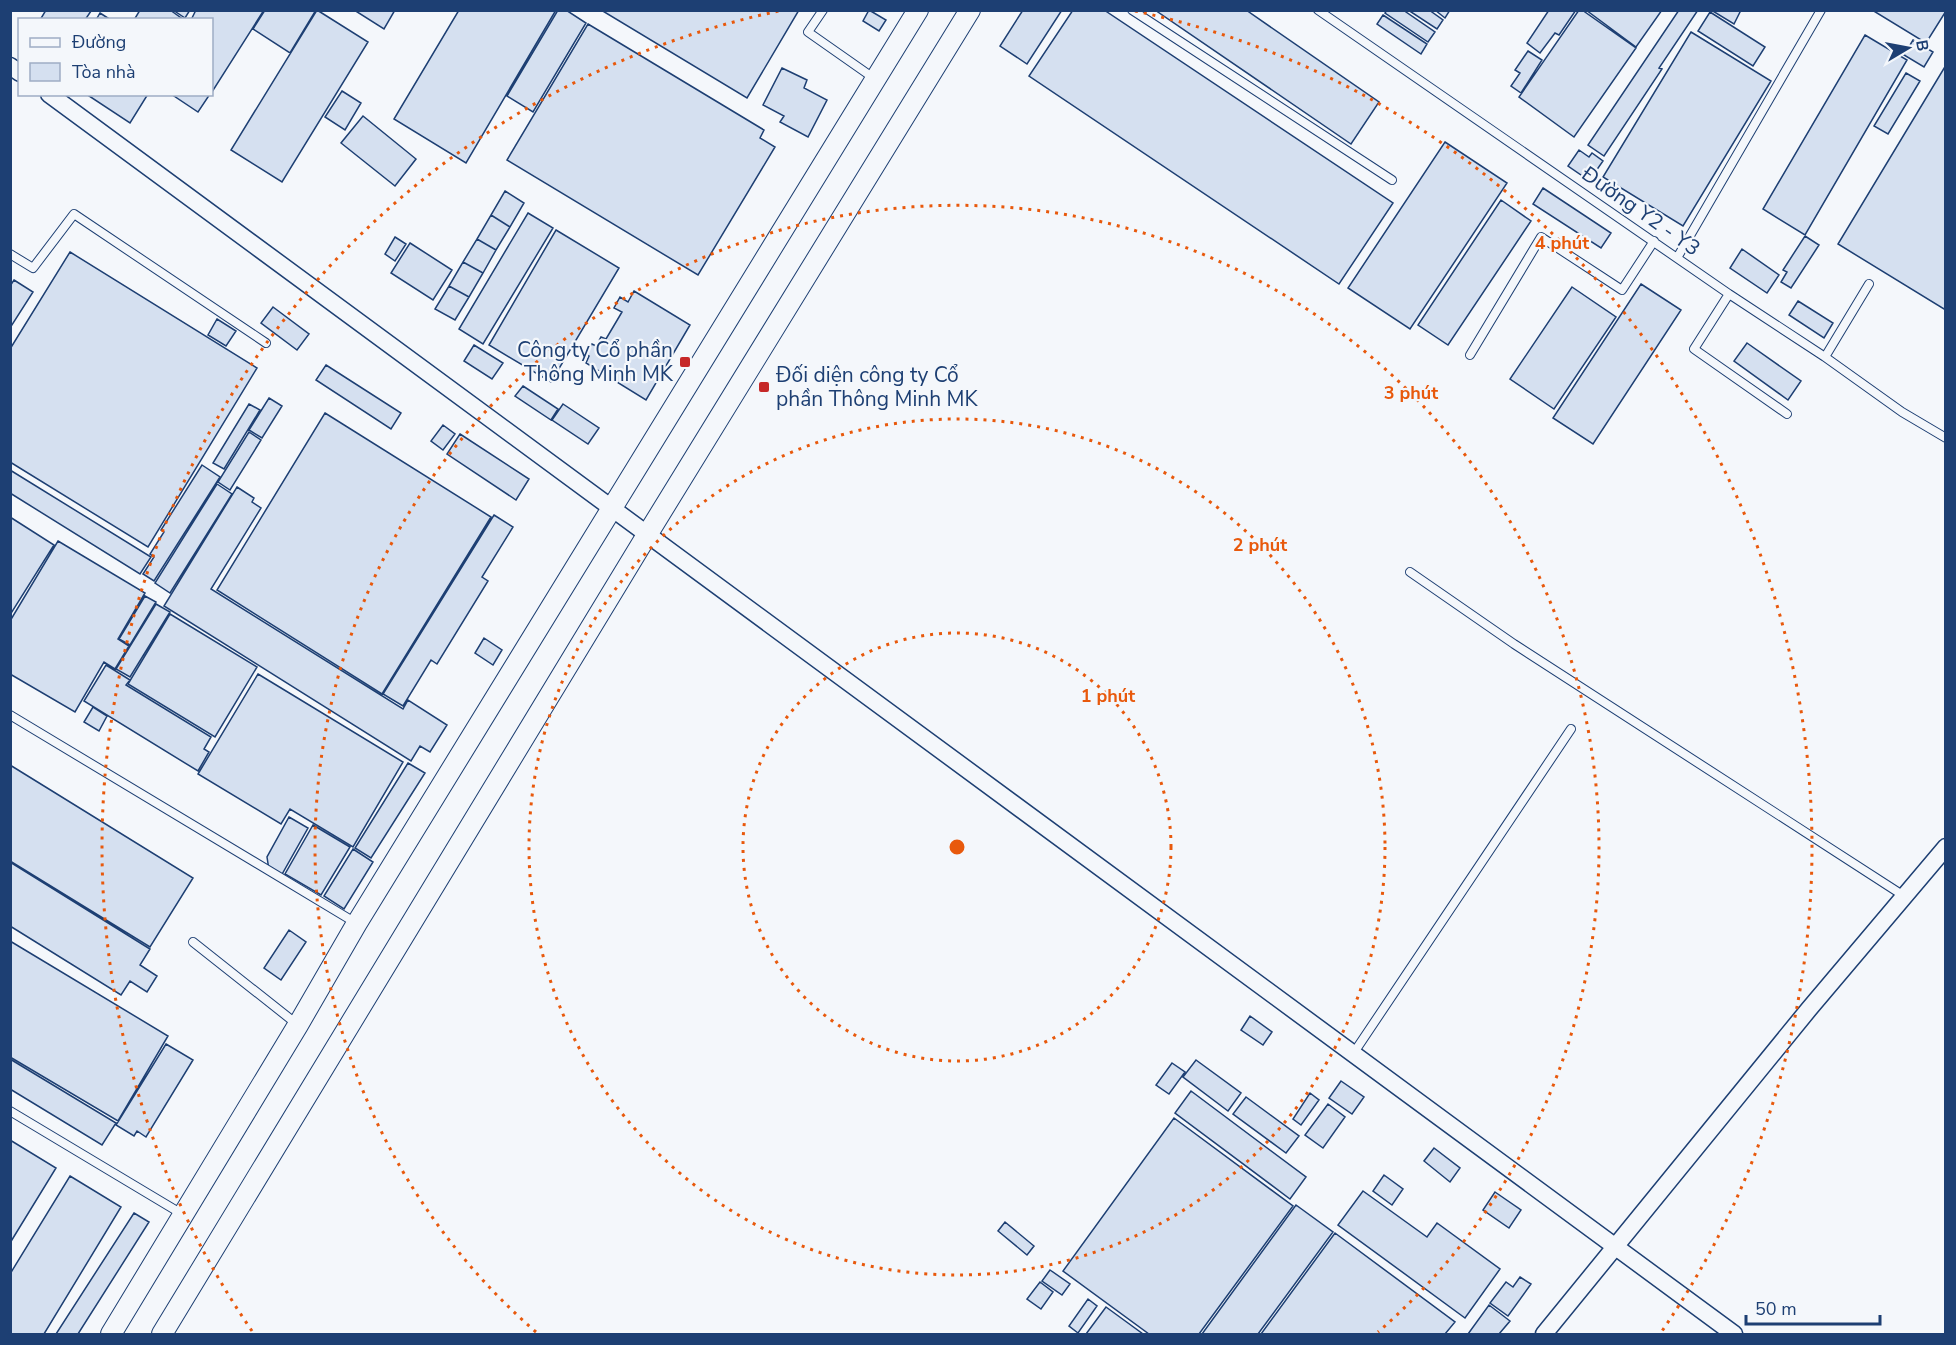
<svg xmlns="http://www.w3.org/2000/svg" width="1956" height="1345" font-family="'Nunito Sans',sans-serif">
<rect width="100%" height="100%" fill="#f4f7fb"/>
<path fill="#d5e0f0" stroke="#1d3f73" stroke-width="1.5" d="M 46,10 L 90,10 L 91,11 L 85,20 L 40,20 Z
M 140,10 L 170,10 L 184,20 L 134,20 Z
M 173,10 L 190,10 L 185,18 Z
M 196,10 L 264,10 L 212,92 L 212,20 L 191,20 Z
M 265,10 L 316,10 L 290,53 L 253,29 Z
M 317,10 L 368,42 L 282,182 L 231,150 Z
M 354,10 L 395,10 L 384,29 Z
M 459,10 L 556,10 L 466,163 L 394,119 Z
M 558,10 L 566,10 L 586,23 L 533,112 L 507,96 Z
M 601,10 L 799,10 L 747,98 Z
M 869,10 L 886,20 L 879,31 L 863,21 Z
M 1023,10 L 1062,10 L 1027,64 L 1000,46 Z
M 1073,10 L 1104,10 L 1393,203 L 1339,284 L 1029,76 Z
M 1155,10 L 1246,10 L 1379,102 L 1351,144 Z
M 1387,10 L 1403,10 L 1435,32 L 1428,42 L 1385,13 Z
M 1408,10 L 1429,10 L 1443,20 L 1437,29 Z
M 1435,10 L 1450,10 L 1445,18 Z
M 1549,10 L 1576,10 L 1559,35 L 1555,33 L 1540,53 L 1527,43 Z
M 1579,10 L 1582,10 L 1636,48 L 1574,137 L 1519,97 Z
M 1586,10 L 1662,10 L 1636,47 Z
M 1679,10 L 1698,10 L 1659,68 L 1662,69 L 1604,156 L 1588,145 Z
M 1711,10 L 1741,10 L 1734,24 Z
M 1872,10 L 1946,10 L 1946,11 L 1926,43 Z
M 1710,12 L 1765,47 L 1753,66 L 1698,31 Z
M 100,13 L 111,20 L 96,20 Z
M 1383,15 L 1427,44 L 1421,54 L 1377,24 Z
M 588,24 L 764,130 L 760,138 L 775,147 L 698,275 L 507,160 Z
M 1691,32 L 1771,81 L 1683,226 L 1603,177 Z
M 1865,35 L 1907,60 L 1805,235 L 1763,209 Z
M 1913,40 L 1933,52 L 1924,67 L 1904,55 Z
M 1528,51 L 1542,60 L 1521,93 L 1511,86 L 1520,73 L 1515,70 Z
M 1946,65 L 1946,306 L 1944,309 L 1838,244 Z
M 782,68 L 807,80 L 804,88 L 827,100 L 808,137 L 780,122 L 784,116 L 763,105 Z
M 1906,73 L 1920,81 L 1888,134 L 1874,126 Z
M 342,91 L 361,103 L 345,130 L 325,117 Z
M 86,94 L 148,94 L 130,123 Z
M 171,94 L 210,94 L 198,112 Z
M 363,116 L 416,159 L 395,186 L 341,143 Z
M 1445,142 L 1507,183 L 1410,329 L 1348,288 Z
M 1579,150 L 1589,157 L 1592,153 L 1603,161 L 1596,171 L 1591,168 L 1584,177 L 1568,166 Z
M 1543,188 L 1611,233 L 1601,248 L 1533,204 Z
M 505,191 L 524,203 L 510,227 L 491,215 Z
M 1501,200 L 1531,221 L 1448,345 L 1418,325 Z
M 528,213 L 553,228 L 483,344 L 459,329 Z
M 491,215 L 510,227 L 496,250 L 477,239 Z
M 556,230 L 619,268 L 551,382 L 489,345 Z
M 1805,236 L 1819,245 L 1791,288 L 1781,282 L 1787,272 L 1783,270 Z
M 395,237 L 406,244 L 395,261 L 385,254 Z
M 477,239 L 496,250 L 483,273 L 463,262 Z
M 410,243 L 452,270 L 433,300 L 391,273 Z
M 1742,249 L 1779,275 L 1767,293 L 1730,268 Z
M 70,252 L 257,368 L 148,547 L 10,462 L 10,349 Z
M 463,262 L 483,273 L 469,297 L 449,286 Z
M 14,280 L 33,292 L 10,328 L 10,286 Z
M 1641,284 L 1681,310 L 1593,444 L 1553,418 Z
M 449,286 L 469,297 L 455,320 L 435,309 Z
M 1572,287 L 1616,317 L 1554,409 L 1510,379 Z
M 634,291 L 690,325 L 646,400 L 586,363 L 589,356 L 586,354 L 592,344 L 596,346 L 601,337 L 606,339 L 622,312 L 614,308 L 620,297 L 628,302 Z
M 1798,301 L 1833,323 L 1824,338 L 1789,315 Z
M 273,307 L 309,334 L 297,350 L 261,323 Z
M 217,319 L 236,331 L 226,346 L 208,335 Z
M 1747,343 L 1801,381 L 1788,400 L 1734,361 Z
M 474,345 L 503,363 L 492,379 L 464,361 Z
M 326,365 L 401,413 L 391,429 L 316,380 Z
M 523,386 L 558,409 L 551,420 L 515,396 Z
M 269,398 L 282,406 L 262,438 L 249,430 Z
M 249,404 L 260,410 L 224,469 L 213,463 Z
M 563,404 L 599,428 L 588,444 L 552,420 Z
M 325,413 L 491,517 L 382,694 L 217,590 Z
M 443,425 L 455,434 L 443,450 L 431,441 Z
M 249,432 L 261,440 L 230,490 L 218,482 Z
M 460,434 L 529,479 L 516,500 L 447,454 Z
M 202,465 L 220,477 L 154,581 L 143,574 L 154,557 L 150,554 L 164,532 L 161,530 Z
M 10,470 L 151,557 L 140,574 L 10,493 Z
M 217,484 L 232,494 L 170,593 L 155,583 Z
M 237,487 L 254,498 L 252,502 L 261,508 L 211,589 L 403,709 L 408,700 L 447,725 L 430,752 L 420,746 L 411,761 L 164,606 Z
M 494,515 L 513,527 L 482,577 L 488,581 L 437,664 L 431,660 L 403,706 L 383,694 Z
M 10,517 L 54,545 L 10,615 Z
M 58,541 L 145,593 L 118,639 L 129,646 L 115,669 L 104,662 L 75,712 L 10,674 L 10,621 Z
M 145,596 L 156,602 L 130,645 L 119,639 Z
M 156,604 L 170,612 L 130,677 L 116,669 Z
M 170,614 L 257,667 L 215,737 L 128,684 Z
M 484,638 L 502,650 L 493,665 L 475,653 Z
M 106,665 L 130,680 L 126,685 L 211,737 L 204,749 L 209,752 L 198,771 L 84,701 Z
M 258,674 L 403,762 L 353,847 L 290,809 L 281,824 L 198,774 Z
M 93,707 L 107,716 L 99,731 L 84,722 Z
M 408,763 L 425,773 L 371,858 L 355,848 Z
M 10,765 L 193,878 L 150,947 L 10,861 Z
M 289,817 L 308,828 L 281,876 L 269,870 L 267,857 Z
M 313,825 L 350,847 L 321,895 L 285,874 Z
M 353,849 L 373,862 L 344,909 L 324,896 Z
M 10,862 L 150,949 L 140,965 L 157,976 L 147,992 L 130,981 L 121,995 L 10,926 Z
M 289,930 L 306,942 L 281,980 L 264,968 Z
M 10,941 L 168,1036 L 118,1121 L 10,1057 Z
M 1250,1016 L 1272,1032 L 1263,1045 L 1241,1030 Z
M 166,1044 L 193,1060 L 146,1137 L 137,1131 L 134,1136 L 116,1125 Z
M 10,1059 L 116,1123 L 102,1145 L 10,1089 Z
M 1196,1060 L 1241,1093 L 1228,1111 L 1183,1077 Z
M 1172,1063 L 1185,1072 L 1169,1094 L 1156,1085 Z
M 1341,1081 L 1364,1097 L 1352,1114 L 1329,1098 Z
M 1191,1091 L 1306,1177 L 1290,1199 L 1175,1113 Z
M 1310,1093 L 1319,1100 L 1301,1125 L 1293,1119 Z
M 1246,1097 L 1299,1136 L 1286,1153 L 1233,1114 Z
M 1328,1104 L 1345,1117 L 1323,1148 L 1305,1135 Z
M 1174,1118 L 1293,1206 L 1199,1334 L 1149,1334 L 1063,1271 Z
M 10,1140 L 56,1168 L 10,1243 Z
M 1434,1148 L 1460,1168 L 1450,1182 L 1424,1161 Z
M 1384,1175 L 1403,1189 L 1392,1205 L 1373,1191 Z
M 70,1176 L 121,1207 L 44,1334 L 10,1334 L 10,1274 Z
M 1363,1191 L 1427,1237 L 1437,1223 L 1500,1269 L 1465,1318 L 1338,1225 Z
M 1495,1192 L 1521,1210 L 1509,1228 L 1483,1210 Z
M 1296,1205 L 1333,1232 L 1258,1334 L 1202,1334 Z
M 134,1213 L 149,1222 L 78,1334 L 56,1334 Z
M 1005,1222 L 1034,1246 L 1027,1255 L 998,1231 Z
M 1335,1233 L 1455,1322 L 1445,1334 L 1261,1334 Z
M 1050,1270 L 1070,1284 L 1062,1295 L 1042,1281 Z
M 1520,1277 L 1531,1284 L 1508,1316 L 1490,1303 L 1506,1282 L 1513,1287 Z
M 1040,1282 L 1053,1292 L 1041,1309 L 1027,1299 Z
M 1088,1299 L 1097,1306 L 1078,1333 L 1069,1326 Z
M 1489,1305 L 1510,1321 L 1499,1334 L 1468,1334 Z
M 1106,1307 L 1143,1334 L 1086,1334 Z"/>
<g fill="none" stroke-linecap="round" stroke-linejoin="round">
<g stroke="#1d3f73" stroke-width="10">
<path id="service" d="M 823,10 L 808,32 L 875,79
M 1132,10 L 1392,180
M 1318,10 L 1729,294 L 1825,357 L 1902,412 L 1946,438
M 10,254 L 33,268 L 74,214 L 266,343
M 1677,258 L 1821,10
M 1729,294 L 1694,349 L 1787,414
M 1470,355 L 1541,237 L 1622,290 L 1654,241
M 1825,357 L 1869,284
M 1410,572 L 1514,644 L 1904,896
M 10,715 L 356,923
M 193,942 L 298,1025
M 1353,1054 L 1571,729
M 10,1111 L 182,1214"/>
</g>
<g stroke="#1d3f73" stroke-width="19">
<path id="minor" d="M 10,66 L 20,73
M 49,94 L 1734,1334
M 1544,1334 L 1809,1009 L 1946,847"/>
</g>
<g stroke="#1d3f73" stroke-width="22">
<path id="tertiary" d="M 111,1334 L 298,1025 L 357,923 L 918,10
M 162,1334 L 647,535 L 970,10"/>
</g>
<use href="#service" stroke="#f4f7fb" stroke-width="8"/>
<use href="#minor" stroke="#f4f7fb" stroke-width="16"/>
<use href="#tertiary" stroke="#f4f7fb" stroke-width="20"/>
</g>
<g fill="none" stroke="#e8590c" stroke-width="3" stroke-dasharray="3 6">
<circle cx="957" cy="847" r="214"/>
<circle cx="957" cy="847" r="428"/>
<path d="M536 1332A642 642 0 1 1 1378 1332"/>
<path d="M252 1331A855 855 0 0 1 779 11M1135 11A855 855 0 0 1 1662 1331"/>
</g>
<g fill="#c62828" stroke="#f4f7fb" stroke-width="2">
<rect x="679" y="356" width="12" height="12" rx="3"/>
<rect x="758" y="381" width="12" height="12" rx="3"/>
</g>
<g text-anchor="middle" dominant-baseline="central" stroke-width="4.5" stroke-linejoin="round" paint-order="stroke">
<g font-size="21" fill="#1d3f73" stroke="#f4f7fb">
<text transform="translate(1641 211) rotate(35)">Đường Y2 - Y3</text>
</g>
<g font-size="21" fill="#1d3f73" stroke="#f4f7fb" text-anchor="end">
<text x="673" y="350">Công ty Cổ phần<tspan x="673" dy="24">Thông Minh MK</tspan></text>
<text x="776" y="375" text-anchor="start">Đối diện công ty Cổ<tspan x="776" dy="24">phần Thông Minh MK</tspan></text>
</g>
</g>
<circle cx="957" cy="847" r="9" fill="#e8590c" stroke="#f4f7fb" stroke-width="3"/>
<g font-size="18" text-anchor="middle" font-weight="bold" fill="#e8590c" stroke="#f4f7fb" stroke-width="4.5" stroke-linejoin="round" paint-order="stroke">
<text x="1562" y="249">4 phút</text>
<text x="1411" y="399">3 phút</text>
<text x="1260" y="551">2 phút</text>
<text x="1108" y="702">1 phút</text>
</g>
<rect width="1956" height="1345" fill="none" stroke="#1d3f73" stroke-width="24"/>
<rect x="18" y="18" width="195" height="78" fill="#f4f7fb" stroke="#9eadc5" stroke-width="1.5"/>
<rect x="30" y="38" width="30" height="9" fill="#f4f7fb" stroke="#9eadc5" stroke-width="1.5"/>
<text x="72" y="48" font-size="18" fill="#1d3f73">Đường</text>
<rect x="30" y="63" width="30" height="18" fill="#d5e0f0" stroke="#9eadc5" stroke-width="1.5"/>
<text x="72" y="78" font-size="18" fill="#1d3f73">Tòa nhà</text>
<g transform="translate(1908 48) rotate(80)" stroke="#f4f7fb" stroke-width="4.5" paint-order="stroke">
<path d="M0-4.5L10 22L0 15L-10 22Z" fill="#1d3f73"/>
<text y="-9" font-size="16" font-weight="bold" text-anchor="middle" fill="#1d3f73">B</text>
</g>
<path d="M1746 1315v9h134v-9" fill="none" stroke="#1d3f73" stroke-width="3"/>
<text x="1755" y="1315" font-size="18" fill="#1d3f73" stroke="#f4f7fb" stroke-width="4.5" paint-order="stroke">50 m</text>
</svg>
